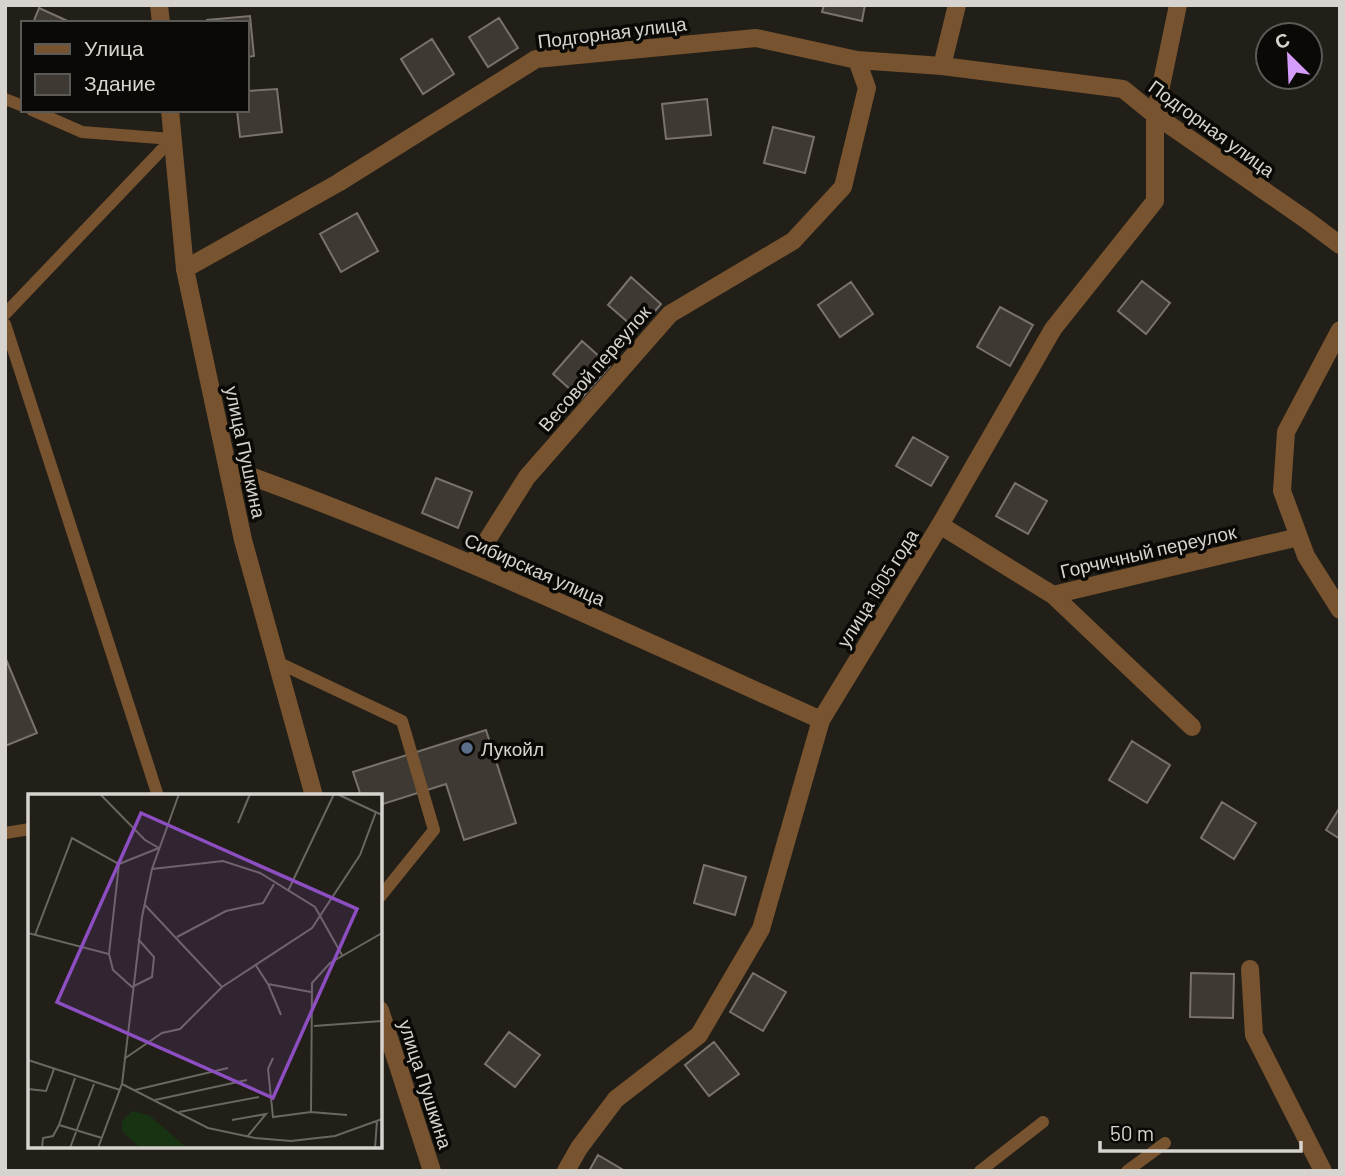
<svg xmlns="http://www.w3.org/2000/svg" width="1345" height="1176" font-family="Barlow,sans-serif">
<rect width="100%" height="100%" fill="#221e18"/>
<path fill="#3f3934" stroke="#7a736d" stroke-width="2" d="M 824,5 L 865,5 L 862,21 L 822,12 Z
M 39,8 L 72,23 L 33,23 Z
M 250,16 L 254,56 L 247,57 L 247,23 L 207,23 L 207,20 Z
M 499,18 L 518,48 L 488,67 L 469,37 Z
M 432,39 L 454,74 L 423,94 L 401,59 Z
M 277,89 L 282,132 L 240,137 L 237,110 L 247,110 L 247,91 Z
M 707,99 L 711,135 L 666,139 L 662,104 Z
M 773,127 L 814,137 L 805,173 L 764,163 Z
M 357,213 L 378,251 L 341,272 L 320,234 Z
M 631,277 L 661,304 L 638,331 L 608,305 Z
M 1142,281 L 1170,303 L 1146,334 L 1118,311 Z
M 851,282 L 873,314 L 840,337 L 818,305 Z
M 1000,307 L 1033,325 L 1010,366 L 977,347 Z
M 582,341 L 610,366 L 581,399 L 553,374 Z
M 913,437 L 948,457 L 931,486 L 896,466 Z
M 436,478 L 472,492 L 458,528 L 422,513 Z
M 1015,483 L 1047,501 L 1028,534 L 996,516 Z
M 5,657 L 37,733 L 5,746 Z
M 486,730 L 516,823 L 464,840 L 446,784 L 380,805 L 380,796 L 361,796 L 353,772 Z
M 1132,741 L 1170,765 L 1147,803 L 1109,780 Z
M 1222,802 L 1256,823 L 1234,859 L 1201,838 Z
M 1340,807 L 1340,839 L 1326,830 Z
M 704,865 L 746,877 L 735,915 L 694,903 Z
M 753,973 L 786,992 L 763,1031 L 730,1012 Z
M 1191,973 L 1234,974 L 1233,1018 L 1190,1017 Z
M 509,1032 L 540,1055 L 515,1087 L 485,1064 Z
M 714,1042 L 739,1074 L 709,1096 L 685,1065 Z
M 598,1155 L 625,1171 L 589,1171 Z"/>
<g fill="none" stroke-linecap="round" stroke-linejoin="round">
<path stroke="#77542f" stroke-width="12" d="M 5,99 L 23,106
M 32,110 L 82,132 L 172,139
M 5,314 L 172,139
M 5,324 L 158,796
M 277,662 L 402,721 L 434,830 L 380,897
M 5,833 L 30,829
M 980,1171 L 1043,1122
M 1127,1171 L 1165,1143"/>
<path stroke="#77542f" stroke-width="18" d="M 942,66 L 957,5
M 185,269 L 338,183 L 536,59 L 756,38 L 857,60 L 942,66 L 1123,89 L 1155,115 L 1308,221 L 1340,245
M 1340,330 L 1286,432 L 1282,491 L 1306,556 L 1340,610
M 228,468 C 430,540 625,632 821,720
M 940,525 L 1053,595 L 1299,537
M 472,564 L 527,477 L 670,314 L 793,241 L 843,187 L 867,88 L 857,60
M 1053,595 L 1192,727
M 1250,969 L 1254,1035 L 1323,1171
M 566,1171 L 579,1148 L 616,1099 L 699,1035 L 761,929 L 821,720 L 940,525 L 1053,329 L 1155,201 L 1155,115 L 1178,5"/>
<path stroke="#77542f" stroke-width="18" d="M 159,5 L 161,23
M 170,110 L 185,269 L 243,540 L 314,796
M 380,1010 L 432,1171"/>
</g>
<circle fill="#5c6f8a" stroke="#0a0906" stroke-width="2.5" cx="467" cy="748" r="7"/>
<g text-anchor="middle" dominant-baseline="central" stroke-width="7" stroke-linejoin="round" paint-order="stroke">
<g font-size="19" fill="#d7d4d0" stroke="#0a0906">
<text transform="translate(612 32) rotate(-7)">Подгорная улица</text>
<text transform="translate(1212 128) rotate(36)">Подгорная улица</text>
<text transform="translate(594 368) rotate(-49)">Весовой переулок</text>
<text transform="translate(246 452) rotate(78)">улица Пушкина</text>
<text transform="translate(1148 551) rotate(-13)">Горчичный переулок</text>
<text transform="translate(535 569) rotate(24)">Сибирская улица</text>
<text transform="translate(877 588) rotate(-58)">улица 1905 года</text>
<text transform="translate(426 1084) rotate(72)">улица Пушкина</text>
</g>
<g font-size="19" fill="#d7d4d0" stroke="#0a0906" text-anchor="start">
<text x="481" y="748">Лукойл</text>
</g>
</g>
<g transform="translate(28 794)">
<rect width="354" height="354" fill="#221e18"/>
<path d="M 104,317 L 121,321 L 158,353 L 111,353 L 94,337 L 94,327 Z" fill="#173312"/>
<path fill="none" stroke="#6a6762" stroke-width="2" d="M 72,0 L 117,46 L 131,54M 309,0 L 354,21M 210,29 L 222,0M 91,70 L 131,54M 124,75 L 195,67 L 232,79 L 287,113 L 314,161M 260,97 L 306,0M 116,110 L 194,193M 0,139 L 81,160 L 85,176 L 104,193 L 124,183 L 126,163 L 110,145M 7,141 L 44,44 L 91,70 L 81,160M 149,143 L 198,117 L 235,109 L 246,90M 227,170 L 240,190 L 283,198M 240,190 L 253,221M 286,232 L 354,227M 245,264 L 240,275 L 245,323 L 283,318M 96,265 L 134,239 L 152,235 L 194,193 L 284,134 L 332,61 L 348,18M 0,266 L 92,296M 94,290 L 114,123 L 124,75 L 151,0M 0,295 L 18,297 L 26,275M 107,296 L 200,274M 127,306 L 219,286M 151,318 L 231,303M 319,321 L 283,318 L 284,189 L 302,169 L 354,139M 204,326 L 238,320 L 219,343M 31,331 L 47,284M 14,354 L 15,344 L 25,342 L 31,331 L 74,344M 42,354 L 66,290M 70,354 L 94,290 L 180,334 L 227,344 L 263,347 L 307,342 L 354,325M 347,354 L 349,327"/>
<path fill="#8d4ec2" fill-opacity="0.15" stroke="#8d4ec2" stroke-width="3.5" d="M 113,19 L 329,115 L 245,304 L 29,208 Z"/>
<rect width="354" height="354" fill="none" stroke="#d7d4d0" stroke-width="3.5"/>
</g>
<rect width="1345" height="1176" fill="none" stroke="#d7d4d0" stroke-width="14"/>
<rect x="21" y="21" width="228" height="91" fill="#0a0906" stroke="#5c5a57" stroke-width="2"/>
<rect x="35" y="44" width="35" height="10" fill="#77542f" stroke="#5c5a57" stroke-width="2"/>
<text x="84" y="56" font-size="21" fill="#d7d4d0">Улица</text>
<rect x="35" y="74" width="35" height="21" fill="#3f3934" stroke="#5c5a57" stroke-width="2"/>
<text x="84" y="91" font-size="21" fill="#d7d4d0">Здание</text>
<g transform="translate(1289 56) rotate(336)"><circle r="33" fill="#0a0906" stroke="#5c5a57" stroke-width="2"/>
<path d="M0-5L12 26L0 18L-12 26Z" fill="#d59cfb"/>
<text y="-10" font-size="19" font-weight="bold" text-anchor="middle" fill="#d7d4d0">С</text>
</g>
<path d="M1100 1141v10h201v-10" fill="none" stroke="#d7d4d0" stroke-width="3.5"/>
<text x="1110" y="1141" font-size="21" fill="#d7d4d0" stroke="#0a0906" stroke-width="5" paint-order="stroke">50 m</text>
</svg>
